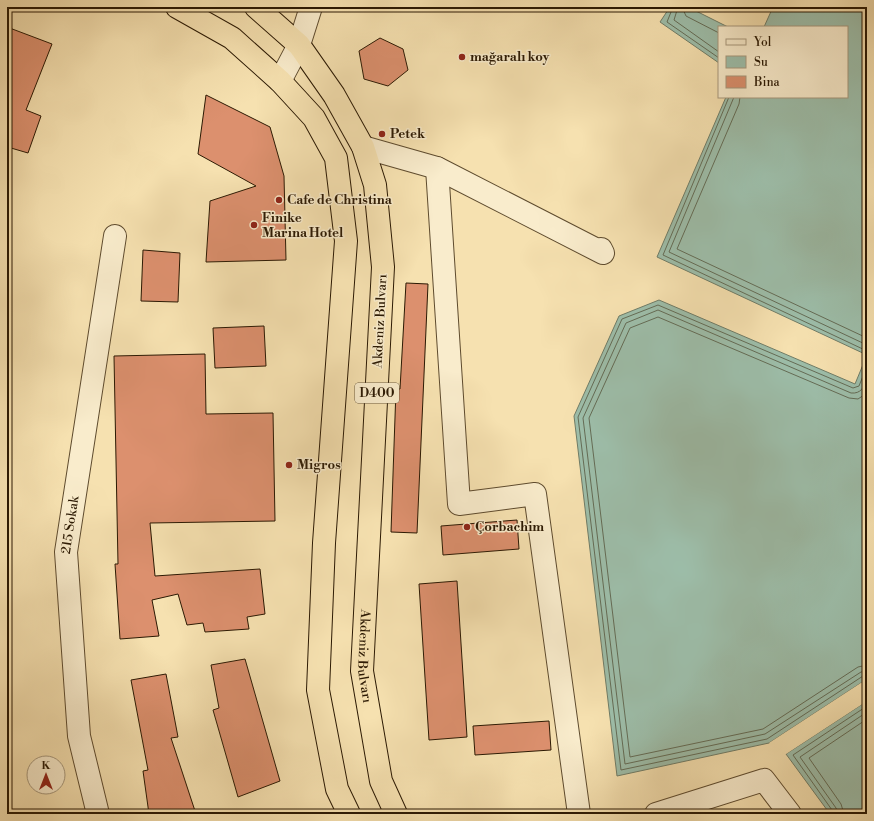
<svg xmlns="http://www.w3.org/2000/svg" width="874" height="821" font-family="'Libre Bodoni',serif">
<rect width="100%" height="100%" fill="#f6e1b0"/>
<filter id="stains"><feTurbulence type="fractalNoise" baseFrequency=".005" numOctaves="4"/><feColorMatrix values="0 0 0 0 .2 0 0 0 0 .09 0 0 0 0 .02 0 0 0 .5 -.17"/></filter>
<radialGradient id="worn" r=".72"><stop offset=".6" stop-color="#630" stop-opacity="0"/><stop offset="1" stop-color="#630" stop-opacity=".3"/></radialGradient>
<path fill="#9dbeaa" stroke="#6f7c67" d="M 670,7 L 688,7 L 728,27 L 719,27 L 719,63 L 660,22 Z
M 773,7 L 867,7 L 867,355 L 657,257 L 726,97 L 847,97 L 847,27 L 764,27 Z
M 659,300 L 855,384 L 867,355 L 867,679 L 769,743 L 617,776 L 574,416 L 619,316 Z
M 867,701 L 867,814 L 830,814 L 786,754 Z"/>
<path fill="#f6e1b0" d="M 867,679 L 867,681 L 771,744 L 769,743 Z
M 867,699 L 867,701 L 786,754 L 785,753 Z"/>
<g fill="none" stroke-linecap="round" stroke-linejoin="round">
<path stroke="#646c56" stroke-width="1" d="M 673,7 L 667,22 L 719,58
M 678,7 L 674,20 L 719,52
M 682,7 L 686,16 L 719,33
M 729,97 L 663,255 L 867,351
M 734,97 L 669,252 L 867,345
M 740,97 L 739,104 L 677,249 L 867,338
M 867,366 L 859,386 L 853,388 L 658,305 L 622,319 L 578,417 L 621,770 L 767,739 L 863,676 L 867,676
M 867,379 C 864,387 861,394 851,393 L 658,310 L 626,323 L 583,418 L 625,764 L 765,734 L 861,672 L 867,671
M 867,393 L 858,399 L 849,398 L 658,317 L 630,328 L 589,418 L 630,757 L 763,729 L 858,667 L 867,665
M 833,814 L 832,810 L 793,755 L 867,706
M 838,814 L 836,808 L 800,757 L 867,712
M 844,814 L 841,804 L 809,758 L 867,719"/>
</g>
<path fill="#dc906e" stroke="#2b1903" d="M 7,27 L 52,44 L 26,110 L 41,116 L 28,153 L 11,148 L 8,155 Z
M 380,38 L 403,49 L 408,70 L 388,86 L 364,79 L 359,51 Z
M 206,95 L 270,127 L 284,176 L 286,260 L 206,262 L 210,201 L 256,186 L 198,154 Z
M 143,250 L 180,253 L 178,302 L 141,301 Z
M 406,283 L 428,284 L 417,533 L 391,532 L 396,389 L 400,389 Z
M 264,326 L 266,366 L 215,368 L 213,328 Z
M 205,354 L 206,414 L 273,413 L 275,521 L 150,523 L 155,576 L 260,569 L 265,614 L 247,617 L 249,629 L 205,632 L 203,623 L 187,625 L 178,594 L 152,600 L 159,636 L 120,639 L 115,564 L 118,564 L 114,356 Z
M 517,520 L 519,549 L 443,555 L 441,526 Z
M 457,581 L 467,737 L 429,740 L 419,584 Z
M 245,659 L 280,781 L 238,797 L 213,710 L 219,708 L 211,665 Z
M 166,674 L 178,737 L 171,738 L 196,814 L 149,814 L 143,771 L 148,770 L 131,680 Z
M 549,721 L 551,750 L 475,755 L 473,726 Z"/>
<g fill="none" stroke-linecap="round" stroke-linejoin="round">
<g stroke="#5e4b2e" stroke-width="24">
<g id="minor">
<path d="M 280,81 L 299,45 L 311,7"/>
<path d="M 363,147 L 437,168 L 603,253 L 601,249"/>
<path d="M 437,168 L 459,504 L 535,494 L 579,814"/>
<path id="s1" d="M 98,814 L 79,736 L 66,552 L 115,236"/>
<path d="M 656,814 L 764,780 L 790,814"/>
</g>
</g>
<g stroke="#2b1903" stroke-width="24">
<g id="highway">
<path d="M 177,7 L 232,38 L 280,81 L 314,118 L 336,158 L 346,241 L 324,543 L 318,690 L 337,789 L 349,814"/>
<path id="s2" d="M 256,7 L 299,45 L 334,95 L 363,147 L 375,185 L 383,267 L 362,671 L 381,781 L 396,814"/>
</g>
</g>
<use href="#minor" stroke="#f9eccc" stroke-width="22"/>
<use href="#highway" stroke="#f6e1b0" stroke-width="22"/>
</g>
<g fill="#8f2418" stroke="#f9eccc" stroke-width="1.5">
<circle cx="462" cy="57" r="4"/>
<circle cx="382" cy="134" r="4"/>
<circle cx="279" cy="200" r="4"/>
<circle cx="254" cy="225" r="4"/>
<circle cx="289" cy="465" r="4"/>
<circle cx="467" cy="527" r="4"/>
</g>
<g text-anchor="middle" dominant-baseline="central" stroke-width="3" stroke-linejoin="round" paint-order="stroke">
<rect fill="#f9eccc" stroke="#69583f" stroke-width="1" x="355" y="383" width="44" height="20" rx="3"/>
<g font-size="12" font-weight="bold" fill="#2b1903">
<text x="377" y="393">D400</text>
</g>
<g font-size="13" font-weight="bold" fill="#2b1903" stroke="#f9eccc" text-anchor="start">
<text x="470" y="57">mağaralı koy</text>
<text x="390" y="134">Petek</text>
<text x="287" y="200">Cafe de Christina</text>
<text x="262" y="218">Finike<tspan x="262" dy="15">Marina Hotel</tspan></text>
<text x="297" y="465">Migros</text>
<text x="475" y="527">Çorbachim</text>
</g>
<g font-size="13" fill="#2b1903" stroke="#f9eccc">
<text transform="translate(380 321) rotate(-87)">Akdeniz Bulvarı</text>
<text stroke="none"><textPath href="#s1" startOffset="292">215 Sokak</textPath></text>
<text stroke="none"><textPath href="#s2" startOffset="690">Akdeniz Bulvarı</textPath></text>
</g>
</g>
<rect width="874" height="821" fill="none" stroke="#f6e1b0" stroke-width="24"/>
<rect x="8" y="8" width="858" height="805" fill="none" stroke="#2b1903" stroke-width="2"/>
<rect x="12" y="12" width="850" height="797" fill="none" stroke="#2b1903"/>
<rect x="718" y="26" width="130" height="72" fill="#f9eccc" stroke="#a7987c"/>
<rect x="726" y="39" width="20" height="6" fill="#f9eccc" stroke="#a7987c"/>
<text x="754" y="46" font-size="12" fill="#2b1903">Yol</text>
<rect x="726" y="56" width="20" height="12" fill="#9dbeaa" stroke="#a7987c"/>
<text x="754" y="66" font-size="12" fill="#2b1903">Su</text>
<rect x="726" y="76" width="20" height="12" fill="#dc906e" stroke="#a7987c"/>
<text x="754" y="86" font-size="12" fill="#2b1903">Bina</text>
<g transform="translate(46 775)"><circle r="19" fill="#f9eccc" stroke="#a7987c"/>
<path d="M0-3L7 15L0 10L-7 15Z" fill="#8f2418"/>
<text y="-6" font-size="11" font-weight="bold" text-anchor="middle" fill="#2b1903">K</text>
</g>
<rect width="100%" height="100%" filter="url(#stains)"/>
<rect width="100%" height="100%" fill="url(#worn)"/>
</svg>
